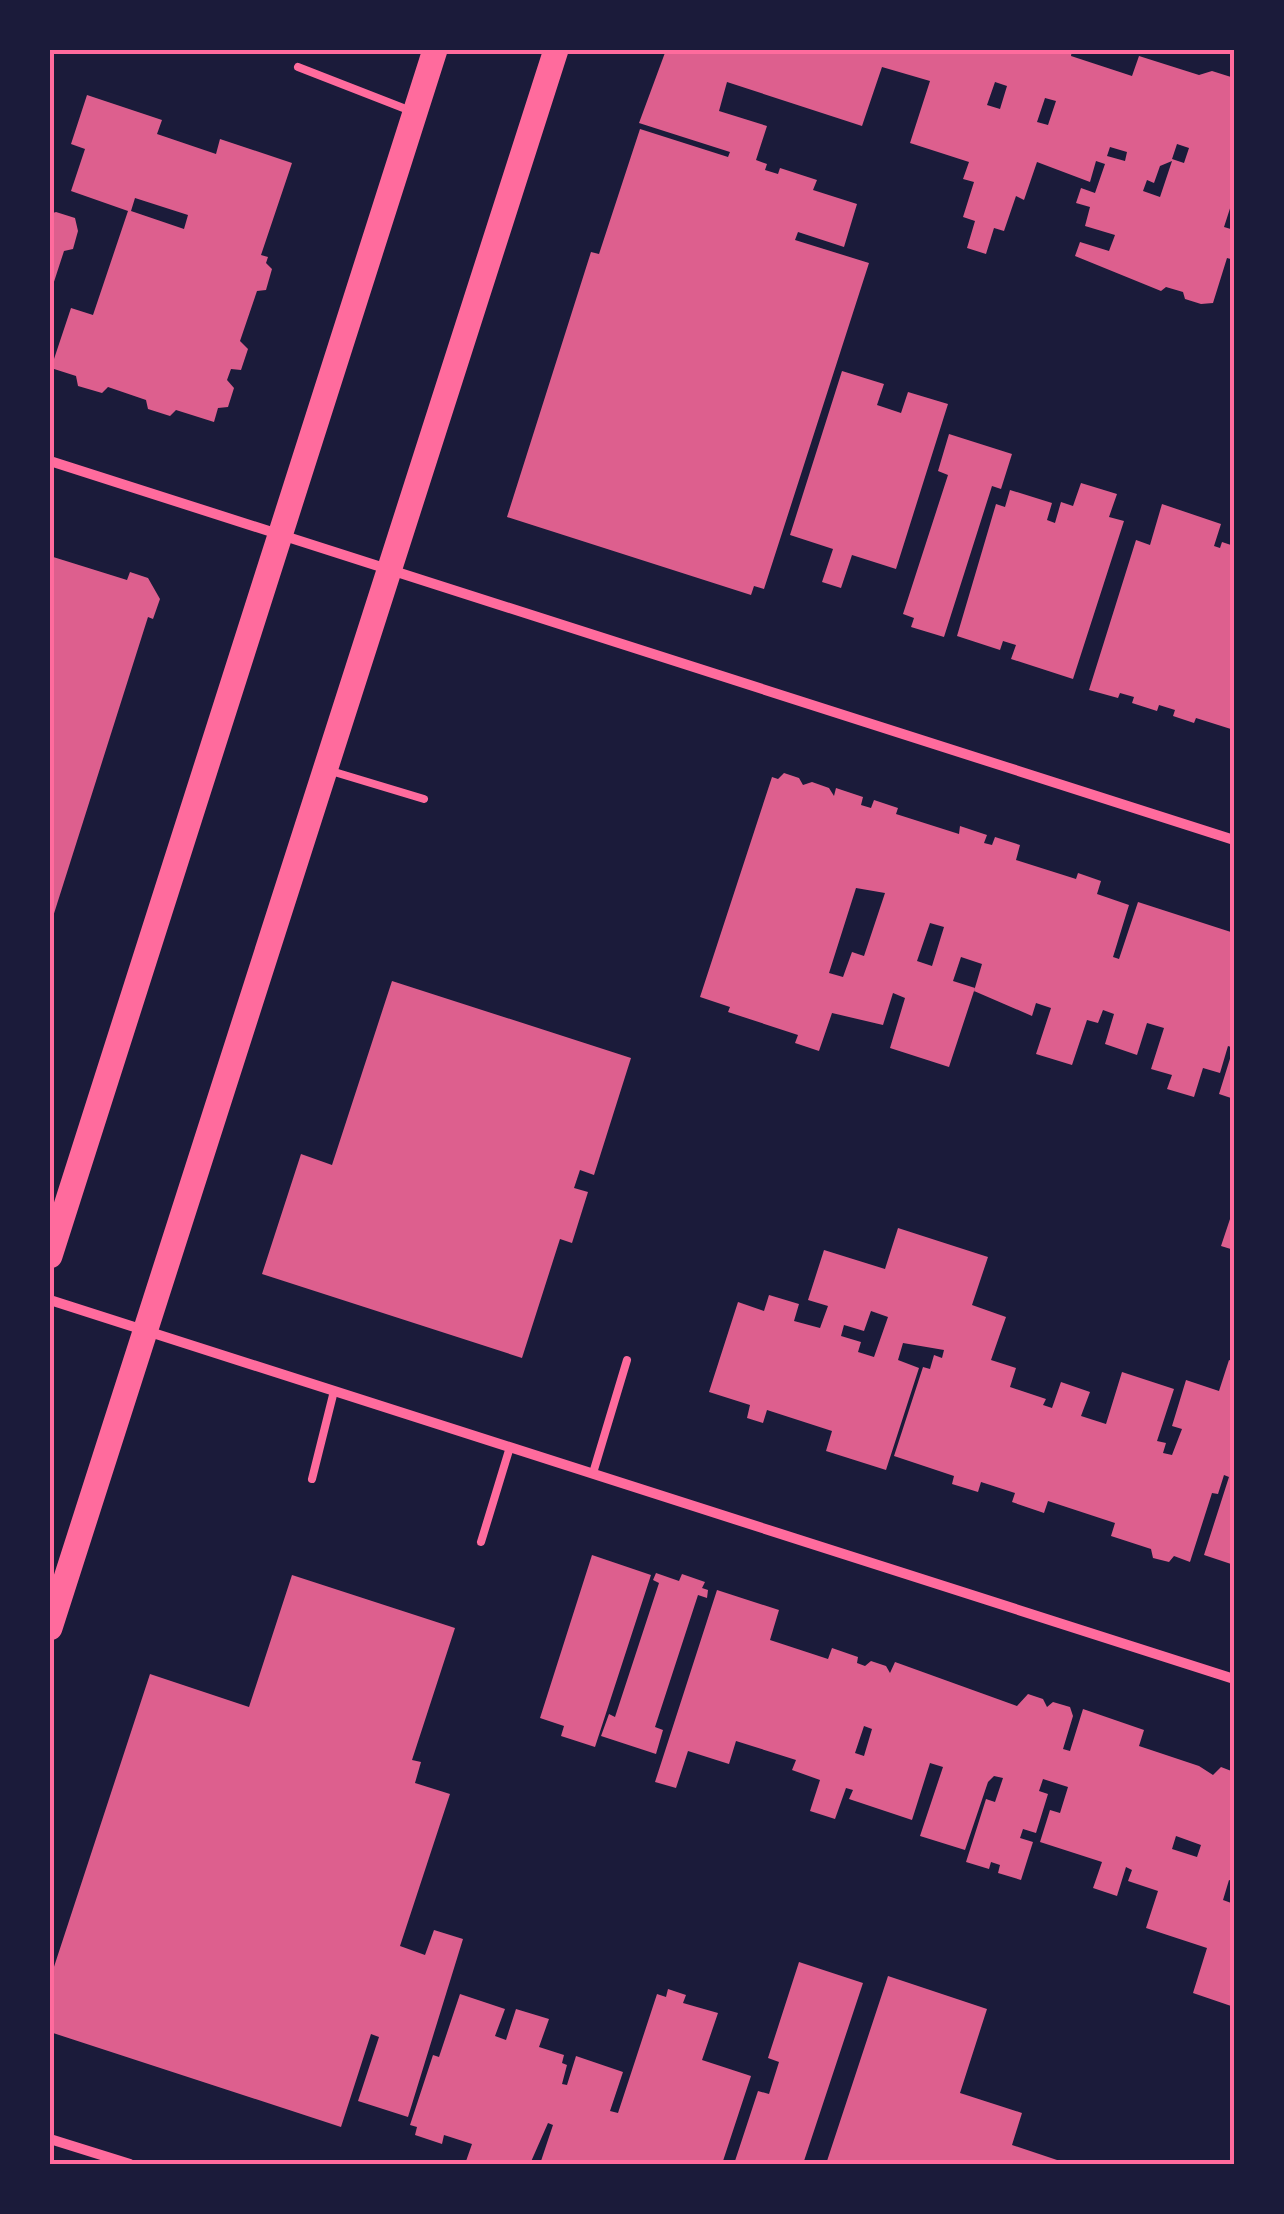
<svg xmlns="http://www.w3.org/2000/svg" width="1284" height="2214" font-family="Karla,sans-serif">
<rect width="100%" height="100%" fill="#1b1b3a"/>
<path fill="#dd5f8e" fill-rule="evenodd" d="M 666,50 L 1072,50 L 1071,56 L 1132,76 L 1139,56 L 1199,75 L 1212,71 L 1231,77 L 1234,196 L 1224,227 L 1234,230 L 1234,260 L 1227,258 L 1213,303 L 1201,304 L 1185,299 L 1183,292 L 1166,287 L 1161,291 L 1075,256 L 1080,242 L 1109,251 L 1115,235 L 1085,226 L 1090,207 L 1076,203 L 1081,188 L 1095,193 L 1105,164 L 1096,161 L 1090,182 L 1037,162 L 1024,200 L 1016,196 L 1004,231 L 994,228 L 986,254 L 967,248 L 975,221 L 963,217 L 974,182 L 963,179 L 969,162 L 910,143 L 930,81 L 882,67 L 862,126 L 727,82 L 719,111 L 767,126 L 756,160 L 767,164 L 765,170 L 778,174 L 780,168 L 817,180 L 813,190 L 857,204 L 844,247 L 798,232 L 795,240 L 869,263 L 764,589 L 754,586 L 751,595 L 507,517 L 591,252 L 599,254 L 640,129 L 728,157 L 730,152 L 639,123 ZM 995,82 L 1007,86 L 1000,109 L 987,105 ZM 1045,98 L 1056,101 L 1048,125 L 1037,122 ZM 1177,144 L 1189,148 L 1184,163 L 1172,159 ZM 1110,147 L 1127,152 L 1125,161 L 1107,156 ZM 1172,161 L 1160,197 L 1143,191 L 1147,180 L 1154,183 L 1160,166 Z
M 87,95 L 162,120 L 157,134 L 216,154 L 220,139 L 292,163 L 261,255 L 268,257 L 266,263 L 272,269 L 266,290 L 257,291 L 240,341 L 248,349 L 241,370 L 231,369 L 227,380 L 234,388 L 228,407 L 218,408 L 214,422 L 176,410 L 170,416 L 148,409 L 146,400 L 108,387 L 102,393 L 78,386 L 76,376 L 51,368 L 71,308 L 93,315 L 128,211 L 71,191 L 85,149 L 71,144 ZM 135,198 L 188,215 L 184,229 L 131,211 Z
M 56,212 L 75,218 L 78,231 L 73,249 L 64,251 L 51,291 L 50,214 Z
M 842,371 L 884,384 L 877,405 L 901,413 L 908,392 L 948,404 L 896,569 L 852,555 L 841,588 L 822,582 L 833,549 L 790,535 Z
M 949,434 L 1012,454 L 1001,489 L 992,486 L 944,637 L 911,627 L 914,618 L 903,614 L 948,475 L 938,471 Z
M 1081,483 L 1117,494 L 1109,517 L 1124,521 L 1073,679 L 1011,659 L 1016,645 L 1003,641 L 1000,650 L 957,636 L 996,504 L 1005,507 L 1010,490 L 1052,503 L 1047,520 L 1055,523 L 1061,502 L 1073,506 Z
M 1162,504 L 1221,524 L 1214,546 L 1220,548 L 1222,542 L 1234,546 L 1234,730 L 1196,718 L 1194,723 L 1173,716 L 1175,710 L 1159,705 L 1157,711 L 1132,703 L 1134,697 L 1120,693 L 1118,698 L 1089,690 L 1136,540 L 1150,545 Z
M 50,556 L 127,580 L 130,572 L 148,578 L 160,599 L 153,619 L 148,617 L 51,923 Z
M 784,773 L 799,778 L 803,785 L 812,782 L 829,788 L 834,796 L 836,788 L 863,797 L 861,805 L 871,808 L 874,800 L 898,808 L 896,814 L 959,834 L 960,826 L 987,835 L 984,843 L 992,845 L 995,837 L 1020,845 L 1016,860 L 1076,879 L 1078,873 L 1101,881 L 1097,894 L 1129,905 L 1113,957 L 1119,959 L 1138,902 L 1234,933 L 1234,1048 L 1228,1046 L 1220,1073 L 1203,1068 L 1194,1097 L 1167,1089 L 1172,1075 L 1151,1069 L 1164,1028 L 1147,1023 L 1137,1055 L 1105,1044 L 1114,1014 L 1103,1010 L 1098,1023 L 1087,1020 L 1072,1065 L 1036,1054 L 1051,1008 L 1036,1003 L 1032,1016 L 974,991 L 982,964 L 961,957 L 953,981 L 975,988 L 949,1067 L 890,1048 L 905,998 L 893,993 L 883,1025 L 832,1013 L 819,1051 L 795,1043 L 798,1035 L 728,1012 L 730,1007 L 700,997 L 772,777 L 778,779 ZM 856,888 L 885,893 L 864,956 L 852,952 L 843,977 L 829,973 ZM 930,923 L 944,927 L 932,966 L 917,961 Z
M 392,981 L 631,1058 L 594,1175 L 580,1170 L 574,1188 L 588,1192 L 572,1243 L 560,1239 L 522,1358 L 262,1274 L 301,1154 L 332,1165 Z
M 1233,1049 L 1234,1049 L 1234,1099 L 1219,1094 Z
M 1233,1210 L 1234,1210 L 1234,1250 L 1221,1246 Z
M 898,1228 L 988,1257 L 972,1305 L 1006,1317 L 991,1360 L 1016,1368 L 1010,1387 L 1046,1399 L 1043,1405 L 1052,1408 L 1061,1382 L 1090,1392 L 1081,1416 L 1106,1424 L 1122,1372 L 1174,1389 L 1157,1441 L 1166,1443 L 1163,1453 L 1172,1455 L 1182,1429 L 1172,1426 L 1186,1380 L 1219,1391 L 1229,1360 L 1234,1362 L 1234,1565 L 1204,1555 L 1229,1477 L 1224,1475 L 1218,1494 L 1212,1493 L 1190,1562 L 1174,1556 L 1169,1562 L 1153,1558 L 1151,1549 L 1111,1536 L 1115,1523 L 1048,1501 L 1044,1513 L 1012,1502 L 1015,1493 L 981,1482 L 978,1492 L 952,1484 L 954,1476 L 894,1456 L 923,1367 L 930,1369 L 934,1355 L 942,1358 L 944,1350 L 903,1343 L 898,1360 L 919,1368 L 886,1470 L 826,1451 L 832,1431 L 767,1410 L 763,1423 L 747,1418 L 750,1405 L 709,1392 L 738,1302 L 764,1311 L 769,1295 L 799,1304 L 794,1321 L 820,1328 L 828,1306 L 808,1300 L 824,1250 L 885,1269 ZM 871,1311 L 888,1317 L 874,1357 L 858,1352 L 861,1342 L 841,1336 L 844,1325 L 864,1331 Z
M 592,1555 L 651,1575 L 595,1747 L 561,1736 L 564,1726 L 540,1718 Z
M 656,1573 L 679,1581 L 682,1574 L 705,1582 L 702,1588 L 708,1590 L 707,1598 L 698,1595 L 655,1727 L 663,1730 L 656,1754 L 601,1736 L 609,1714 L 615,1717 L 659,1583 L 653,1580 Z
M 292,1575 L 455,1628 L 412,1760 L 421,1762 L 415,1783 L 450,1794 L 400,1946 L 425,1955 L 434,1930 L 463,1939 L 408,2117 L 358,2101 L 379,2037 L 371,2034 L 341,2127 L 50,2032 L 50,1979 L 150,1674 L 249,1707 Z
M 717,1590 L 779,1610 L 770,1640 L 828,1659 L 832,1648 L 858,1657 L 857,1663 L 865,1666 L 871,1661 L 886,1666 L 890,1673 L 895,1662 L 1017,1706 L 1028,1694 L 1043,1699 L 1047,1707 L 1053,1702 L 1070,1707 L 1073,1716 L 1063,1749 L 1070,1751 L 1083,1709 L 1144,1730 L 1139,1746 L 1199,1766 L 1213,1775 L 1221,1767 L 1234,1772 L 1234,1882 L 1229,1880 L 1223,1900 L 1234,1904 L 1234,2007 L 1193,1993 L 1207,1948 L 1146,1928 L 1158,1891 L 1128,1881 L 1132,1870 L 1126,1867 L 1117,1896 L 1093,1888 L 1102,1862 L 1040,1842 L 1050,1810 L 1060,1813 L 1068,1787 L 1043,1779 L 1039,1791 L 1048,1794 L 1036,1833 L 1023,1829 L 1020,1838 L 1033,1842 L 1021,1880 L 998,1873 L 1000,1865 L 991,1862 L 989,1869 L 966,1862 L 986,1799 L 995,1802 L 1003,1778 L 994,1776 L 988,1782 L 965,1850 L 920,1836 L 943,1767 L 930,1763 L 912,1820 L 849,1799 L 853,1790 L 846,1788 L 835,1819 L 810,1811 L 820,1780 L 792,1770 L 796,1760 L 736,1741 L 729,1764 L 688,1751 L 676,1788 L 655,1782 ZM 864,1726 L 872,1729 L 864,1756 L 855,1753 ZM 1176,1836 L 1201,1845 L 1197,1857 L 1172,1849 Z
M 799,1962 L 863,1983 L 803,2164 L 734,2164 L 758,2091 L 769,2094 L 779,2062 L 768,2058 Z
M 888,1976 L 987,2009 L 960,2093 L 1022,2113 L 1012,2145 L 1069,2164 L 826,2164 Z
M 668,1989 L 686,1995 L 683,2003 L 718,2013 L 702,2060 L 751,2076 L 722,2164 L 540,2164 L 553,2125 L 548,2123 L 530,2164 L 465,2164 L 472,2144 L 444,2135 L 442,2144 L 415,2135 L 417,2127 L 410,2125 L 433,2055 L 439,2057 L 460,1994 L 505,2009 L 495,2036 L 506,2040 L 516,2009 L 549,2019 L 539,2047 L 564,2055 L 562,2063 L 567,2065 L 562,2084 L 567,2085 L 576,2056 L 623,2072 L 610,2111 L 618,2113 L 657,1994 L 666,1997 Z"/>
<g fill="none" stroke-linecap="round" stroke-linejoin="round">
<path stroke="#ff6b9d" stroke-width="8" d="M 298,67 L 411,111
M 331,771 L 424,799
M 593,1473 L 627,1360
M 312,1479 L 334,1391
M 481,1542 L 510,1447"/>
<path stroke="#ff6b9d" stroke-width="10" d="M 50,461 L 1234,840
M 50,1300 L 1234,1679
M 50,2139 L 130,2164"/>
<path stroke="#ff6b9d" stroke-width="25" d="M 50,1256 L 435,50
M 50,1628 L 556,50"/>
</g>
<rect width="1284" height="2214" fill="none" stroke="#1b1b3a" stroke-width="105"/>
<rect x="52" y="52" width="1180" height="2110" fill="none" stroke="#ff6b9d" stroke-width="4"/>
</svg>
